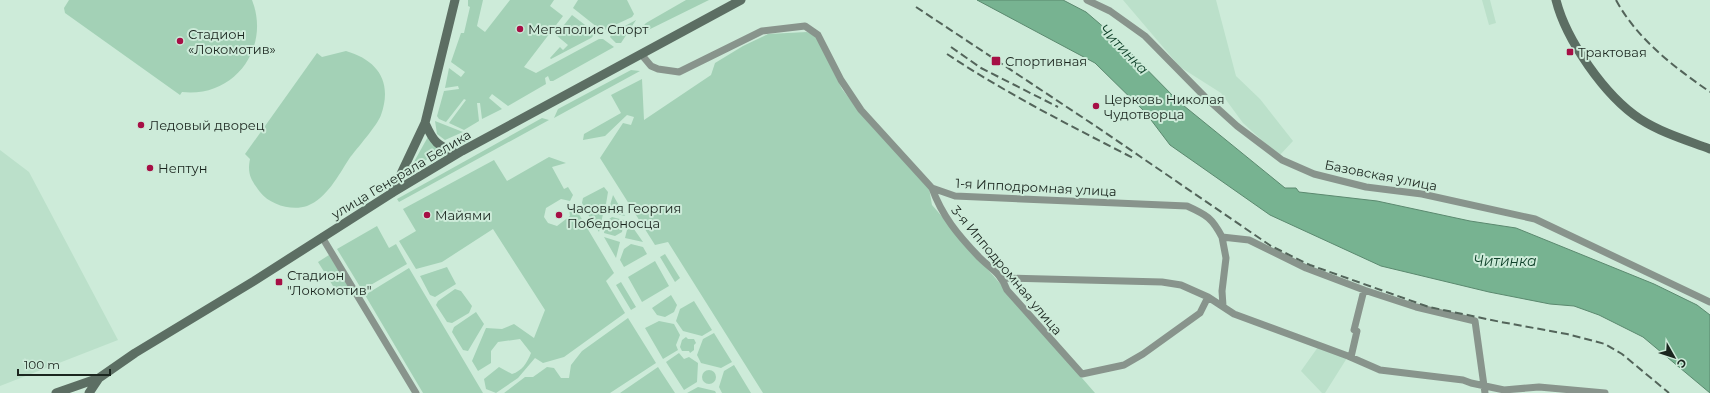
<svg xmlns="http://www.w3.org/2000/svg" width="1710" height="393" font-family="Montserrat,sans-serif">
<rect width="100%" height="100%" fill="#cdebd9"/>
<path fill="#bbe0ca" d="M 1123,0 L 1216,0 L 1236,76 L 1260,99 L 1293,141 L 1279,156 L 1243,123 L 1221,93 L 1180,67 Z
M 1482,0 L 1490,0 L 1496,23 L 1489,25 Z
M 0,150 L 29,172 L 118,340 L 0,386 Z
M 1318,347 L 1347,358 L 1325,393 L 1322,393 L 1301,371 Z"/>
<path fill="#a3d1b6" d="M 69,0 L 252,0 C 271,48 234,98 182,92 L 180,95 L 65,13 L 64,8 Z
M 468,0 L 483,0 L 477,26 L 485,32 L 510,0 L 554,0 L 550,6 L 563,16 L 524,67 L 536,73 L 599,39 L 603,39 L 614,47 L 553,81 L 550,81 L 548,76 L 545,78 L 546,84 L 508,106 L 492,94 L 489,98 L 502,109 L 482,119 L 480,103 L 477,103 L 479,121 L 464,130 L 449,123 L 466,100 L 464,99 L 446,122 L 439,119 L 437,116 L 444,91 L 459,89 L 458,86 L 445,88 L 449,68 L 461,77 L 465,72 L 451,62 L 461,33 L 464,33 L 470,7 L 468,6 Z
M 578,0 L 627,0 L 634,14 L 632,17 L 602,31 L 573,8 Z
M 686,0 L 709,0 L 632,38 L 646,23 Z
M 572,15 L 593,31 L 594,35 L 591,38 L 551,59 L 550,58 L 560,47 L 563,50 L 568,45 L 556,35 Z
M 636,20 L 621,43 L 616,43 L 610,37 L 612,33 Z
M 807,32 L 816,36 L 842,89 L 866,120 L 929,188 L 932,205 L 1095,393 L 763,393 L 668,242 L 655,245 L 600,158 L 623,123 L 631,125 L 634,117 L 627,115 L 605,136 L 583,140 L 584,134 L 621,113 L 611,95 L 642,79 L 644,120 L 711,75 L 715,63 L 743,46 L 768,34 Z
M 346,51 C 377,60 393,81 381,115 C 377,126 357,148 349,159 C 338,176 327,198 307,206 C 292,211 270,205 260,192 C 251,180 247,174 250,159 L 245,154 L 317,53 L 322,57 Z
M 631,70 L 640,71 L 554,118 L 558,109 Z
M 542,118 L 549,120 L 399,202 L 397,199 Z
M 435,121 L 463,132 L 445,140 L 437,134 Z
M 429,135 L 442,151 L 410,169 Z
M 549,157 L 566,163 L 552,167 L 564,189 L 568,187 L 573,195 L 570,201 L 561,199 L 546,208 L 544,217 L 548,223 L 557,226 L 570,216 L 569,209 L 574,206 L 614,273 L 606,281 L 625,313 L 564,357 L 543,363 L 535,358 L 518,378 L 496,393 L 486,389 L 484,379 L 499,367 L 512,374 C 522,371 527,363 531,353 L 520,339 L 498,342 L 491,351 L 491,363 L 478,371 L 472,361 L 486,328 L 502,329 L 514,324 L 534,338 L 545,310 L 493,229 L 442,262 L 416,269 L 399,241 L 416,231 L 403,209 L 494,160 L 507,181 Z
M 604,187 L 608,192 L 606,204 L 597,209 L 585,208 L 582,203 L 583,198 Z
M 613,195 L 625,216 L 608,212 Z
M 586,211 L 603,214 L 599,232 Z
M 612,217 L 624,220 L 622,232 L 615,236 L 604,233 L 605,222 Z
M 629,222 L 643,242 L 625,238 Z
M 377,226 L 389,248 L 396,244 L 407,264 L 362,290 L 337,249 Z
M 604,237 L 620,242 L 616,258 Z
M 631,244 L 643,247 L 647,254 L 624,267 L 620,260 L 624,249 Z
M 665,254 L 680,278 L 675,282 L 660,257 Z
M 329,255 L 349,287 L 338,294 L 318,262 Z
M 655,261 L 669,286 L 642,302 L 628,277 Z
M 447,267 L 456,284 L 435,297 L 430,295 L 420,276 Z
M 409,268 L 483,393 L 423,393 L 365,295 Z
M 621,282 L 636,307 L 631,310 L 616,285 Z
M 455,289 L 461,291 L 472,306 L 469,313 L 452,323 L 447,322 L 436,305 L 438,301 Z
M 671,295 L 677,305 L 674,312 L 665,317 L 657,315 L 652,308 Z
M 694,301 L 712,330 L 702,336 L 683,331 L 676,321 L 680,309 Z
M 476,312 L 484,324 L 468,351 L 463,350 L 452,332 L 454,327 Z
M 628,318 L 656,363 L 610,393 L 504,393 L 525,377 L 533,377 L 547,367 L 554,368 L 561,378 L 569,378 L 571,365 L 582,351 Z
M 659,321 L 674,324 L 680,335 L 676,345 L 678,350 L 663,359 L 645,328 Z
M 714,333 L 732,362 L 721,368 L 701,363 L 697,355 L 703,339 Z
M 686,337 L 688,339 L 694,339 L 696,343 L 694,345 L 694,350 L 690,353 L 689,351 L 682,351 L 680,347 L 682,340 Z
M 679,353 L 684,359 L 689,357 L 698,363 L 697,382 L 684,390 L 666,362 Z
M 734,365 L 751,393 L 722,393 L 719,387 L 724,371 Z
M 658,367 L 675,393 L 620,393 Z
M702 377a7 7 0 1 1 14 0a7 7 0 1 1-14 0Z
M 698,387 L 715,391 L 716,393 L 687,393 Z"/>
<path fill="#77b391" stroke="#5b896f" d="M 977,0 L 1063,0 L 1086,12 L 1114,36 L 1178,101 L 1285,188 L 1296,188 L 1299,192 L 1377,201 L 1470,221 L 1516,228 L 1654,284 L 1697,305 L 1710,315 L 1710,393 L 1643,337 L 1599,315 L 1574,306 L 1550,304 L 1489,292 L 1381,266 L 1270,215 L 1170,145 L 1145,112 L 1095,63 Z"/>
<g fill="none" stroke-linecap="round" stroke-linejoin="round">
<path stroke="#88948c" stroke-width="7" d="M 1087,0 L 1110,11 L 1145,36 L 1205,97 L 1237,126 L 1282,160 L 1314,174 L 1366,187 L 1422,194 L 1535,219 L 1710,302
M 641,54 L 651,66 L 658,69 L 679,72 L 762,31 L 805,26 L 818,35 L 841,80 L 861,110 L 932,188 L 955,196 L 1187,206 C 1207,215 1212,218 1222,237 L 1249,240 L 1306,268 L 1364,290 L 1416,307 L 1475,321 L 1485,393
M 932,188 C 942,216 958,235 979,257 C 991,269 1001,273 1007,290 L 1082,374 L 1124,365 L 1143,354 L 1200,313 L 1208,297
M 322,237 L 416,393
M 1222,237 L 1226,258 L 1222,291 L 1223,306
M 1003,278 L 1162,282 L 1181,285 L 1208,297 L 1234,314 L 1348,356 L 1380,370 L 1463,380 L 1471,383 L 1504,390 L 1539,387 L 1605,393
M 1351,357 L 1357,331 L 1354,330 L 1364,290"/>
<path stroke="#5c6e63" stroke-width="9" d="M 1556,0 C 1566,40 1605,96 1640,119 C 1662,133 1686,140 1710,149
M 425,123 C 434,143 437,145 457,154
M 392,193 L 425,123 L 455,0
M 56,393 L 99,378
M 89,393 L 99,378 L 135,353 L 254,281 L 392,193 L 462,151 L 741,0"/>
<path stroke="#53645a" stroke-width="2" stroke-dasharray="8 4" stroke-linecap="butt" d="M 1616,0 C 1637,39 1674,67 1710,92
M 916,7 L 1097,127 L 1271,246 L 1310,265 L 1429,307 L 1501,322 L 1567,334 L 1605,344 L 1622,354 L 1669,393
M 951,47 L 981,68 L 1058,107
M 947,54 C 1007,94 1071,126 1135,159"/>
</g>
<g fill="#a60f45" stroke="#cdebd9" stroke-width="1.5">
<circle cx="520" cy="29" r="4"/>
<circle cx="180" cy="41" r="4"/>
<rect x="1566" y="48" width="8" height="8" rx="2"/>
<rect x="991" y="56" width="10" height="10" rx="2"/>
<circle cx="1096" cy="106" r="4"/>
<circle cx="141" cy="125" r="4"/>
<circle cx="150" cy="168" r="4"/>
<circle cx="427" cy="215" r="4"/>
<circle cx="559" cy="215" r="4"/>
<rect x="275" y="278" width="8" height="8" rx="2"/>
</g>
<g text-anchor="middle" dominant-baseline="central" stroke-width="4" stroke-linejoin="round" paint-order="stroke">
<g font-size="13" fill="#1b261f" stroke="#cdebd9" text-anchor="start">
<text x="528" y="29">Мегаполис Спорт</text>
<text x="188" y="34">Стадион<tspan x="188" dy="15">«Локомотив»</tspan></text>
<text x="1578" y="52">Трактовая</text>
<text x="1005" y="61">Спортивная</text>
<text x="1104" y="99">Церковь Николая<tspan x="1104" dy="15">Чудотворца</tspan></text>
<text x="149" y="125">Ледовый дворец</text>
<text x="158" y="168">Нептун</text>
<text x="567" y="208">Часовня Георгия<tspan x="567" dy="15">Победоносца</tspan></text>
<text x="435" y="215">Майями</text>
<text x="287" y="275">Стадион<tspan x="287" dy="15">"Локомотив"</tspan></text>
</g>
<g font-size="13" fill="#1b261f" stroke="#cdebd9">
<text transform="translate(401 174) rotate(-31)">улица Генерала Белика</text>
<text transform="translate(1381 175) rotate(11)">Базовская улица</text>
<text transform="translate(1036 187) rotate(3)">1-я Ипподромная улица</text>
<text transform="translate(1007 270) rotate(50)">3-я Ипподромная улица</text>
</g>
<g font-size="14" font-style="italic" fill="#10412a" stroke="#cdebd9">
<text transform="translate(1124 49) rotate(46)">Читинка</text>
<text x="1505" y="261">Читинка</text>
</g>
</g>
<g transform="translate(1674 357) rotate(129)" stroke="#cdebd9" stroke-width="3" paint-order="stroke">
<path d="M0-3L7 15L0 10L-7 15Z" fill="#1b261f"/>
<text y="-6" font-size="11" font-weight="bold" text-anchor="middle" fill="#1b261f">С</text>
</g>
<path d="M18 369v6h92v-6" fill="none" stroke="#1b261f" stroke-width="2"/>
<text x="24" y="369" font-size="12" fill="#1b261f" stroke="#cdebd9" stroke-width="3" paint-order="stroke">100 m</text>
</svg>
